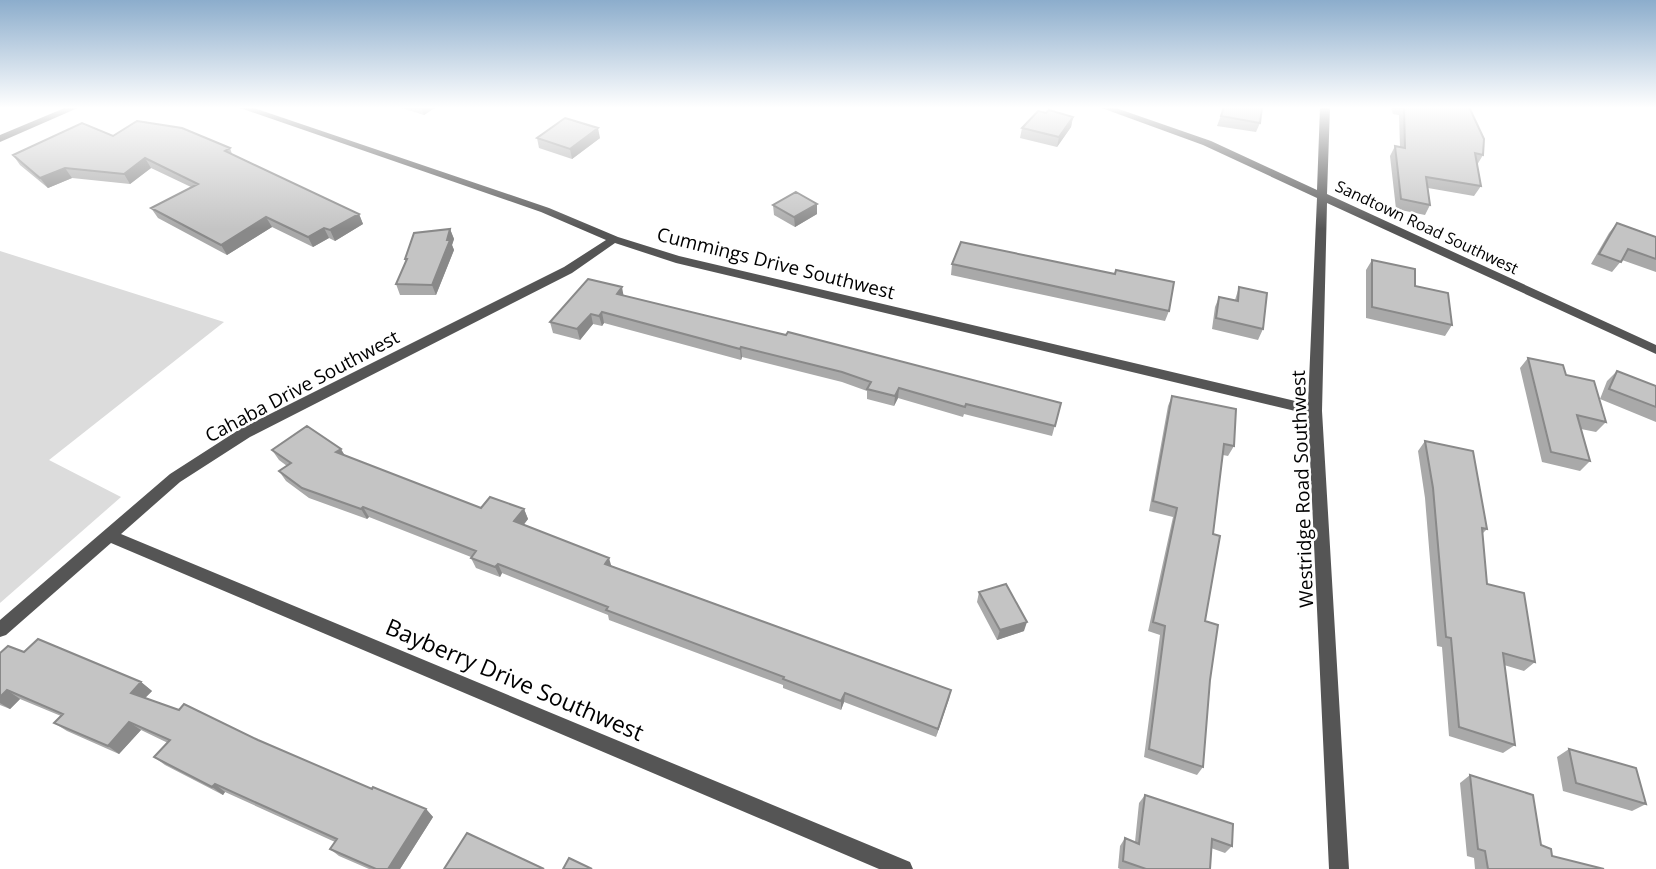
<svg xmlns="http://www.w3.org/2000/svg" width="1656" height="869" font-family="'Open Sans',sans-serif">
<rect width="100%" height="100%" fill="#fff"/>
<path fill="#dcdcdc" d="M 0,251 L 224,322 L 49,460 L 121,497 L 0,603 Z"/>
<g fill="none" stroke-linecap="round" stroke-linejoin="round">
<path fill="#555" fill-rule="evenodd" d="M 67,107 L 80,107 L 0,142 L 0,135 Z
M 237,107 L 251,107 L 549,208 L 618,237 L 679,256 L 1308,404 L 1317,198 L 1203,145 L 1099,107 L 1113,107 L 1211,141 L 1317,190 L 1320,107 L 1330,107 L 1327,194 L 1656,345 L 1656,354 L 1327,203 L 1322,411 L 1349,869 L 1329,869 L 1308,414 L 676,263 L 615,243 L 572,273 L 250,437 L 180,482 L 121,534 L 910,862 L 913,869 L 879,869 L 111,543 L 6,635 L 0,637 L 0,620 L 170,474 L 240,429 L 564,267 L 606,240 L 541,212 Z"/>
</g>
<path fill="#a9a9a9" d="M 399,107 L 436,107 L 424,115 Z
M 1224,107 L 1260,123 L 1256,132 L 1217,126 Z
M 1391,107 L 1469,107 L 1483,155 L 1477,165 L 1481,186 L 1474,196 L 1428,188 L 1430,205 L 1425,215 L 1396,209 L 1390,156 L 1395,146 L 1400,147 L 1399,115 L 1393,114 Z
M 1046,113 L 1073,117 L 1071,127 L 1057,147 L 1020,138 L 1022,128 Z
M 113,136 L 230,148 L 232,154 L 359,214 L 363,224 L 335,241 L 329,238 L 313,247 L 272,227 L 227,255 L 158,218 L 151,208 L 191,187 L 151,168 L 130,184 L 72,178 L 48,188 L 20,165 L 13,155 Z
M 537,138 L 600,138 L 572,159 L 539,148 Z
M 817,204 L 817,214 L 795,227 L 774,215 L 773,205 Z
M 1617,223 L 1656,237 L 1656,272 L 1622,260 L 1612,272 L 1591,264 L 1609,233 Z
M 450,229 L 454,239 L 452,245 L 454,250 L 436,295 L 400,295 L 396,284 L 406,262 L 405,259 Z
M 1372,260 L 1452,325 L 1445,336 L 1366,318 L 1366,270 Z
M 952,264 L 1169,311 L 1165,321 L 951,275 Z
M 1239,287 L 1263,329 L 1258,340 L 1212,329 L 1215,307 L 1219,297 L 1235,300 Z
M 624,296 L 1061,403 L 1052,436 L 964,414 L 963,417 L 898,398 L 894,406 L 867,399 L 867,391 L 842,382 L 742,357 L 741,360 L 604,323 L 602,326 L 593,324 L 580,340 L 553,333 L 550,322 Z
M 1528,358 L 1566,375 L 1606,422 L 1596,432 L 1581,429 L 1590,461 L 1580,471 L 1542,462 L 1520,368 Z
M 1617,371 L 1656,386 L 1656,422 L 1600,399 L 1607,381 Z
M 1172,396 L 1234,446 L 1228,456 L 1223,455 L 1213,534 L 1205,621 L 1210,680 L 1203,767 L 1197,775 L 1144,757 L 1160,635 L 1148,631 L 1173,517 L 1149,511 L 1168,406 Z
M 1425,441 L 1487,529 L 1482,534 L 1487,584 L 1535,662 L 1524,671 L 1504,665 L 1515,745 L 1503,753 L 1449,736 L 1442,647 L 1437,646 L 1425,498 L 1418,451 Z
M 272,450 L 345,456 L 481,508 L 524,509 L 528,519 L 523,525 L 612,566 L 951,690 L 936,737 L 844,702 L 841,710 L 783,688 L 783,685 L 609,620 L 608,615 L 502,573 L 500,577 L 476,568 L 471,558 L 471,557 L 369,517 L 367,519 L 309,498 L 286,481 L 279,471 L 287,466 L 279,460 Z
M 979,592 L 1024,631 L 997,640 L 977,602 Z
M 24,652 L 141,682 L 152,691 L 145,698 L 258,740 L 372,789 L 426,809 L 433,817 L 400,869 L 369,869 L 339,856 L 330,849 L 335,842 L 225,792 L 223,795 L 165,765 L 154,757 L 168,743 L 141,730 L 119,754 L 67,731 L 54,723 L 61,716 L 20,699 L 10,709 L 0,705 L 0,653 Z
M 1569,749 L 1646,804 L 1632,811 L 1563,791 L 1557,757 Z
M 1470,775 L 1552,856 L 1604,869 L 1475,869 L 1474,858 L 1467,856 L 1460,783 Z
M 1145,795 L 1232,846 L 1225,853 L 1211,848 L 1210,869 L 1120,869 L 1118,868 L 1120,846 L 1125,838 L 1135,842 L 1139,803 Z"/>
<path fill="#898989" d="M 421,107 L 436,107 L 424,115 Z
M 1073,117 L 1071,127 L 1057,147 L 1059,137 Z
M 598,128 L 600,138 L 572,159 L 570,149 Z
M 145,158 L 151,168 L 130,184 L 124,174 Z
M 65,168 L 72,178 L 48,188 L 40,178 Z
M 817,204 L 817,214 L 795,227 L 794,217 Z
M 359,214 L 363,224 L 335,241 L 330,230 Z
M 266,217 L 272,227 L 227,255 L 221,245 Z
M 324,228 L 329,238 L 313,247 L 308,237 Z
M 450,229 L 454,239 L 452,245 L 454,250 L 436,295 L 432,285 Z
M 622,287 L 624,298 L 617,294 Z
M 602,312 L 604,323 L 602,326 L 599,316 Z
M 591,314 L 593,324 L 580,340 L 577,329 Z
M 741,347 L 742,357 L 741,360 L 740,349 Z
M 899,388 L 898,398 L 894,406 L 895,396 Z
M 341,449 L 347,459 L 336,452 Z
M 363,507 L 369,517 L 367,519 L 361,509 Z
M 524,509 L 528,519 L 519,531 L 514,521 Z
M 609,558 L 612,568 L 605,564 Z
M 498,564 L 502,573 L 500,577 L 495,567 Z
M 1027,622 L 1024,631 L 997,640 L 1000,630 Z
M 141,682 L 152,691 L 142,701 L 131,693 Z
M 7,690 L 20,699 L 10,709 L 0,703 L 0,697 Z
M 951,690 L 949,699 L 936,737 L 938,729 Z
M 845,693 L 844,702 L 841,710 L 841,701 Z
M 129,722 L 141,730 L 119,754 L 108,746 Z
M 215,784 L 225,792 L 223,795 L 212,787 Z
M 426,809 L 433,817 L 400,869 L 388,869 Z"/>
<path fill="#c4c4c4" stroke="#898989" stroke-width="2" d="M 1224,107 L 1262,107 L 1260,123 L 1221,116 Z
M 1404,107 L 1469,107 L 1484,139 L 1483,155 L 1475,153 L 1481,186 L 1426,177 L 1430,205 L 1401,199 L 1395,146 L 1405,148 Z
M 1049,110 L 1073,117 L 1059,137 L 1022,128 L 1038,111 L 1046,113 Z
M 565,118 L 598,128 L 570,149 L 537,138 Z
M 137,121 L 182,128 L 230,148 L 225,151 L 359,214 L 330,230 L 324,228 L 308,237 L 266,217 L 221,245 L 151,208 L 198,184 L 145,158 L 124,174 L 65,168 L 40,178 L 13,155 L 82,123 L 113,136 Z
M 796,192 L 817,204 L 794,217 L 773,205 Z
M 1617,223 L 1656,237 L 1656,259 L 1628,249 L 1621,262 L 1599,254 Z
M 450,229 L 447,240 L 450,240 L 432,285 L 396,284 L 407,259 L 405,259 L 414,233 Z
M 961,242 L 1115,274 L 1116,270 L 1174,282 L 1169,311 L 952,264 Z
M 1372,260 L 1415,269 L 1415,286 L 1448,293 L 1452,325 L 1372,307 Z
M 588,279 L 622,287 L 617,294 L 786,335 L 788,332 L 1061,403 L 1055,426 L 966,404 L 965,407 L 899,388 L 895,396 L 867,389 L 871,382 L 842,372 L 741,347 L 740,349 L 602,312 L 599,316 L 591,314 L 577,329 L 550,322 Z
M 1239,287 L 1267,293 L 1263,329 L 1216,318 L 1219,297 L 1238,301 Z
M 1528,358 L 1563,365 L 1566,375 L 1594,381 L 1606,422 L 1577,415 L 1590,461 L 1551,452 Z
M 1617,371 L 1656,386 L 1656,407 L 1609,389 Z
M 1172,396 L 1236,409 L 1234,446 L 1224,444 L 1213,534 L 1220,536 L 1205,621 L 1218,625 L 1210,680 L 1203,767 L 1149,749 L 1165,626 L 1153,622 L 1177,508 L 1153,501 Z
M 307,426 L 341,449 L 336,452 L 481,508 L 490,497 L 524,509 L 514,521 L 609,558 L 605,564 L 951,690 L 938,729 L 845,693 L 841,701 L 783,679 L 784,677 L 606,610 L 608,607 L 498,564 L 495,567 L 471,558 L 476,551 L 363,507 L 361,509 L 302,488 L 279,471 L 291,463 L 272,450 Z
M 1425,441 L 1473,451 L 1487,529 L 1482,528 L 1487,584 L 1524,593 L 1535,662 L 1503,653 L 1515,745 L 1459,727 L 1451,638 L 1446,637 L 1433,488 Z
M 1006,584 L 1027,622 L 1000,630 L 979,592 Z
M 38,639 L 141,682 L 131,693 L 179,710 L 184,704 L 258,740 L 372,789 L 373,787 L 426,809 L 388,869 L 376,869 L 330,849 L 337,839 L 215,784 L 212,787 L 154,757 L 170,740 L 129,722 L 108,746 L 54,723 L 63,714 L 7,690 L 0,697 L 0,653 L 8,646 L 24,652 Z
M 1569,749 L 1636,768 L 1646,804 L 1576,783 Z
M 1470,775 L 1533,795 L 1541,845 L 1551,849 L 1552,856 L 1604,869 L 1488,869 L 1485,851 L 1478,849 Z
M 1145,795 L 1233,824 L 1232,846 L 1212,839 L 1210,869 L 1146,869 L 1123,861 L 1125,838 L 1139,844 Z
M 467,833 L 544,869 L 444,869 Z
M 569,858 L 592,869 L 563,869 Z"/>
<linearGradient id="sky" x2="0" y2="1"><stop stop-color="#8cadcc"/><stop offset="0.47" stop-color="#fff"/><stop offset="1" stop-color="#fff" stop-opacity="0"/></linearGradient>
<rect width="1656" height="229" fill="url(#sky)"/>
<g text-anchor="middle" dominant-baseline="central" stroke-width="5" stroke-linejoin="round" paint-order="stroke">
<g font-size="16" fill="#000" stroke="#fff">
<text transform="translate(1427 227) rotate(25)">Sandtown Road Southwest</text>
</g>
<g font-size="19" fill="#000" stroke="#fff">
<text transform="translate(776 263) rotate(14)">Cummings Drive Southwest</text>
<text transform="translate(302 386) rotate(-28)">Cahaba Drive Southwest</text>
<text transform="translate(1302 489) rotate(-92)">Westridge Road Southwest</text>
</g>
<g font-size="23" fill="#000" stroke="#fff">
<text transform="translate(515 679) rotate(23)">Bayberry Drive Southwest</text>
</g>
</g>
</svg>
